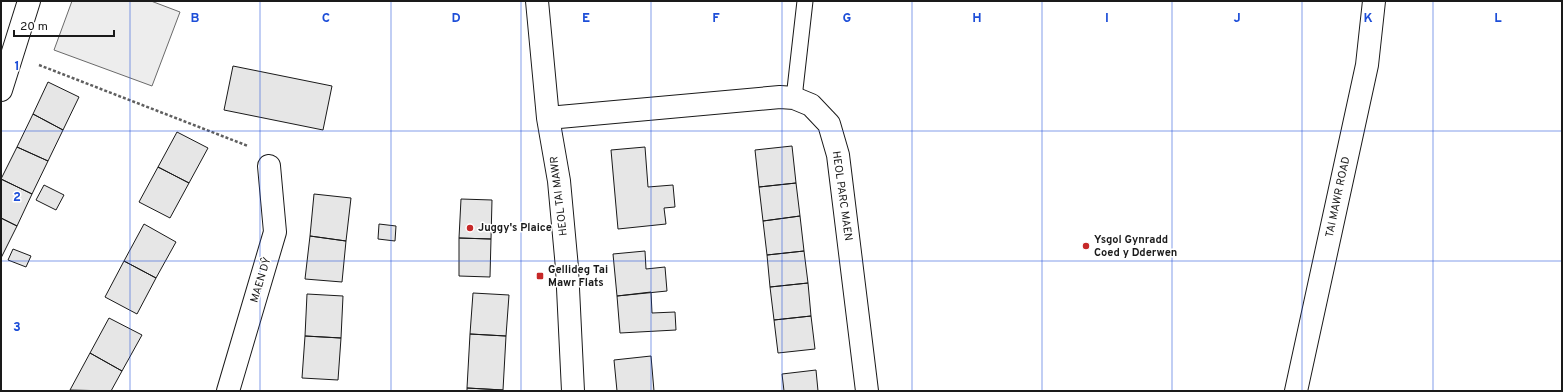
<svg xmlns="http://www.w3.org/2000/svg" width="1563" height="392" font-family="Overpass,sans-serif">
<rect width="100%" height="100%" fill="#fff"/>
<path fill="#ededed" stroke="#6a6a6a" d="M 72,1 L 151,1 L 180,12 L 152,86 L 54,50 Z"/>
<path fill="#e6e6e6" stroke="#1a1a1a" d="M 233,66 L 332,86 L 323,130 L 224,110 Z
M 48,82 L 79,97 L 63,130 L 33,114 Z
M 33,114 L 63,130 L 48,161 L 17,147 Z
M 177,132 L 208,148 L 189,183 L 158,167 Z
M 792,146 L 796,183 L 759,187 L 755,150 Z
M 17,147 L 48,161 L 32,194 L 1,179 Z
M 645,147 L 648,187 L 673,185 L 675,207 L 664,208 L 666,224 L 618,229 L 611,150 Z
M 158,167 L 189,183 L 170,218 L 139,202 Z
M 1,179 L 32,194 L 17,226 L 1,218 Z
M 796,183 L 800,216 L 763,221 L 759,187 Z
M 44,185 L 64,195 L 56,210 L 36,200 Z
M 314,194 L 351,198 L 346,241 L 310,236 Z
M 461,199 L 492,200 L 491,239 L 459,238 Z
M 800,216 L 804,251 L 767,255 L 763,221 Z
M 1,218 L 17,226 L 1,258 Z
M 144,224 L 176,242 L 156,278 L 124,261 Z
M 379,224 L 396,226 L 395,241 L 378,239 Z
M 310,236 L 346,241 L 342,282 L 305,279 Z
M 459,238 L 491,239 L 490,277 L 459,276 Z
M 13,249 L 31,256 L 26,267 L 8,260 Z
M 645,251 L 646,269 L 665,267 L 667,291 L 617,296 L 613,254 Z
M 804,251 L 808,283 L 770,287 L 767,255 Z
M 124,261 L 156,278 L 137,314 L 105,297 Z
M 808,283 L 811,316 L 774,320 L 770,287 Z
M 651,292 L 652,313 L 675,312 L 676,330 L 620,333 L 617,296 Z
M 473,293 L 509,295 L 506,336 L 470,334 Z
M 307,294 L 343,296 L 341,338 L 305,336 Z
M 811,316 L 815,349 L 778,353 L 774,320 Z
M 109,318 L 142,335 L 122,371 L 90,353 Z
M 470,334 L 506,336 L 503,390 L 467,388 Z
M 305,336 L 341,338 L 338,380 L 302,378 Z
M 90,353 L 122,371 L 111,391 L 70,390 Z
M 651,356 L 654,391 L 617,391 L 614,360 Z
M 816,370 L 818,391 L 784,391 L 782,374 Z
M 467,388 L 503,390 L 503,391 L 467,391 Z"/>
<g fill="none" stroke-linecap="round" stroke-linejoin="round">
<g stroke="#1a1a1a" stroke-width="17">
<path id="lane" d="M 794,98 L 805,1"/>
</g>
<g stroke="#1a1a1a" stroke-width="24">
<path id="street" d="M 537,1 L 548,118 L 559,181 L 567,268 L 573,391
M 1,90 L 29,1
M 548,118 L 780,97 L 794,98 L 811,105 L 829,124 L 838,155 L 867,391
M 228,391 L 275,232 L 269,166
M 1296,391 L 1367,65 L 1374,1"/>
</g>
<path stroke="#5f5f5f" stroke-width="2.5" stroke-dasharray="3 2" stroke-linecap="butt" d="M 39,65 L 248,146"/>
<use href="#lane" stroke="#fff" stroke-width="15"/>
<use href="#street" stroke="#fff" stroke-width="22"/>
</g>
<path fill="none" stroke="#1d4ed8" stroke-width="1" stroke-opacity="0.55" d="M 130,1 L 130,391M 260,1 L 260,391M 391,1 L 391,391M 521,1 L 521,391M 651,1 L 651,391M 782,1 L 782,391M 912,1 L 912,391M 1042,1 L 1042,391M 1172,1 L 1172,391M 1302,1 L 1302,391M 1433,1 L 1433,391M 1,131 L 1562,131M 1,261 L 1562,261"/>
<g fill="#c62828" stroke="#fff" stroke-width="1.5">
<circle cx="470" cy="228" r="4"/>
<circle cx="1086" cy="246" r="4"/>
<rect x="536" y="272" width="8" height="8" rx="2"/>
</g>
<g text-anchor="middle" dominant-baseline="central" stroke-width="3" stroke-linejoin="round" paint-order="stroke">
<g font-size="11" fill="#1a1a1a" stroke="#fff">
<text transform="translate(559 196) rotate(-97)">HEOL TAI MAWR</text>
<text transform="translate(842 196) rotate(82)">HEOL PARC MAEN</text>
<text transform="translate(1338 197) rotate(-78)">TAI MAWR ROAD</text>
<text transform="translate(261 280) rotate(-73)">MAEN DŶ</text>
</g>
<g font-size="11" font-weight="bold" fill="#1a1a1a" stroke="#fff" text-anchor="start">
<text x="478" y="228">Juggy's Plaice</text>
<text x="1094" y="240">Ysgol Gynradd<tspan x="1094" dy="13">Coed y Dderwen</tspan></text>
<text x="548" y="270">Gellideg Tai<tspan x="548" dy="13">Mawr Flats</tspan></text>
</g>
</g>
<g font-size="13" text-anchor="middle" font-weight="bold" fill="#1d4ed8" stroke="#fff" stroke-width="3" stroke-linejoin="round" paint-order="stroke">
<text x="195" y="22">B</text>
<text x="326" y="22">C</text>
<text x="456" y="22">D</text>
<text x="586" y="22">E</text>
<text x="716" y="22">F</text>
<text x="847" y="22">G</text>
<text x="977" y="22">H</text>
<text x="1107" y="22">I</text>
<text x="1237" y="22">J</text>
<text x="1368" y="22">K</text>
<text x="1498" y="22">L</text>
<text x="17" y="70">1</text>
<text x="17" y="201">2</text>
<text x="17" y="331">3</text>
</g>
<rect width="1563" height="392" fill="none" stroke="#1a1a1a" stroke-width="4"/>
<path d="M14 30v6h100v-6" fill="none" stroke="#1a1a1a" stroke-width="2"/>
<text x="20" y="30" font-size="12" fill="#1a1a1a" stroke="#ffffff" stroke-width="3" paint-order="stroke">20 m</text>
</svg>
